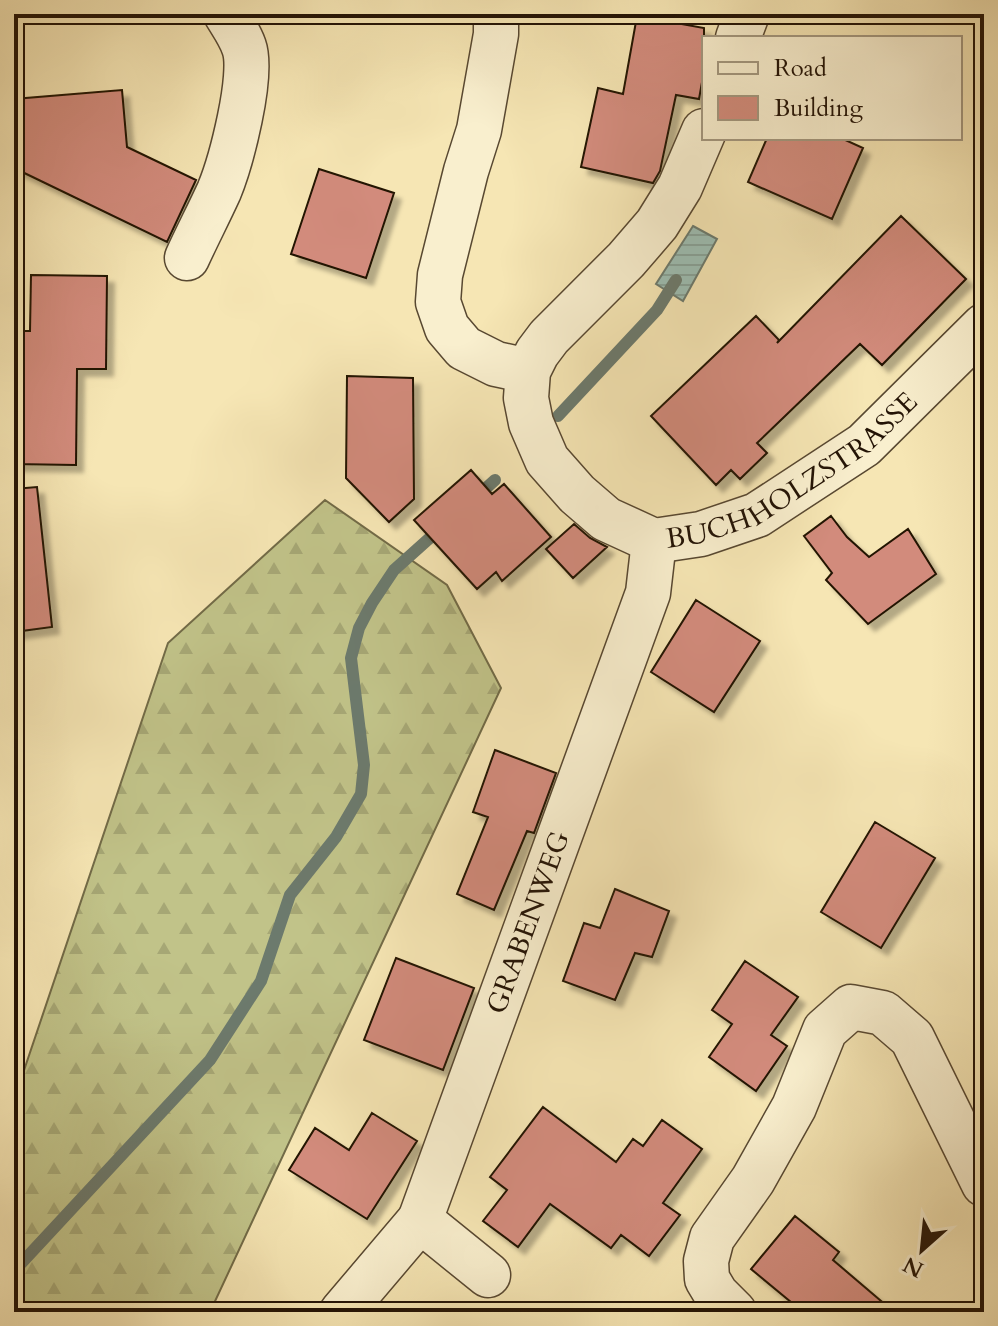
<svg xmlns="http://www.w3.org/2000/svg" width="998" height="1326" font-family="Cardo,serif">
<defs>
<pattern id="forest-firs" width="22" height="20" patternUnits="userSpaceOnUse" patternTransform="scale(2)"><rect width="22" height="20" fill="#c1c389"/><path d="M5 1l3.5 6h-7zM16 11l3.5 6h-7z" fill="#a6a775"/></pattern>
<pattern id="water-rules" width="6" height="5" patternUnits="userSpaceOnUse" patternTransform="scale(2)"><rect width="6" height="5" fill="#9dbeb3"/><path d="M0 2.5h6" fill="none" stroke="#87a298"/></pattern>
<filter id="shadow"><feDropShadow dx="7" dy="7" stdDeviation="2" flood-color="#0004"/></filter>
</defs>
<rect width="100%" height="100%" fill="#f6e6b4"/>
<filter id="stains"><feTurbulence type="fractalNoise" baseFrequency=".0025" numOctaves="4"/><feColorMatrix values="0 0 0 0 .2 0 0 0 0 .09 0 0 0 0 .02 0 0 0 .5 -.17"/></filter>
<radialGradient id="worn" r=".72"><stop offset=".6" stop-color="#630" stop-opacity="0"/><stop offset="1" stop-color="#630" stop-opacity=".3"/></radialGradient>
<path fill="url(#forest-firs)" stroke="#726b47" stroke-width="2" d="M 325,500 L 447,585 L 501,688 L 210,1312 L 14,1312 L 14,1100 L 168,643 Z"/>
<path fill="url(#water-rules)" stroke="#6c7a6d" stroke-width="2" d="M 693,226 L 717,239 L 683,301 L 656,284 Z"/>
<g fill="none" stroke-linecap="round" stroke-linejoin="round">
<path stroke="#6c7a6d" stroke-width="12" d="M 558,416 L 657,310 L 676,280
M 474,499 L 495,480
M 14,1271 L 210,1060 L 261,981 L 290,895 L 336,837 L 361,794 L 364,765 L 351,658 L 359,628 L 372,603 L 394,570 L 442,527"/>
</g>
<path fill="#d28b7b" stroke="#231305" stroke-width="2" filter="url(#shadow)" d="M 637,16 L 704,28 L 704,71 L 699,99 L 676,95 L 660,171 L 653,183 L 581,167 L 598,88 L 623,94 Z
M 122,90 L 127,147 L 196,180 L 167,242 L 14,168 L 14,99 Z
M 767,138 L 841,138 L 863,148 L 832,219 L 748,182 Z
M 319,169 L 394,193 L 366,278 L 291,254 Z
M 901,216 L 966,279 L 882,365 L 860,344 L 757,443 L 767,453 L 740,479 L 731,470 L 716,485 L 651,416 L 756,316 L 779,340 L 777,343 Z
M 31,275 L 107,276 L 106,369 L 77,369 L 76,465 L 14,464 L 14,331 L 30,331 Z
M 347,376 L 413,378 L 414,499 L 389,522 L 346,478 Z
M 471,470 L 492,494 L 504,484 L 551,537 L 502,581 L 496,572 L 477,589 L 414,520 Z
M 37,487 L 52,627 L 14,632 L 14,489 Z
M 831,516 L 847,537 L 869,557 L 908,529 L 936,574 L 868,624 L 826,580 L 832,573 L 804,536 Z
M 574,524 L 590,538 L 607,547 L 573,578 L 546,549 Z
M 696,600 L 760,641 L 714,712 L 651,672 Z
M 495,750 L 556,773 L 534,833 L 527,831 L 494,910 L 457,894 L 488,817 L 473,812 Z
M 875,822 L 935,858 L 881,948 L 821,912 Z
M 615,889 L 669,911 L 652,957 L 635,953 L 615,1000 L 563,981 L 584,923 L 600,928 Z
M 396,958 L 474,988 L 443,1070 L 364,1040 Z
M 745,961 L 798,997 L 771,1035 L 787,1046 L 756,1091 L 709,1057 L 732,1024 L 712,1010 Z
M 543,1107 L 616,1162 L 633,1139 L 643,1146 L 662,1120 L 702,1149 L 663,1203 L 680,1215 L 649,1256 L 621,1235 L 611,1248 L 550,1204 L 518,1247 L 483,1221 L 507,1190 L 490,1177 Z
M 372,1113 L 417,1141 L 367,1219 L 289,1170 L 315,1128 L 349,1150 Z
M 795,1216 L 839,1252 L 833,1260 L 894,1312 L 803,1312 L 751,1269 Z"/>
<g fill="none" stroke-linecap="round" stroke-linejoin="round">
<g stroke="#584831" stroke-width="47">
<g id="street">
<path d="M 496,14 L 496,34 L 479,130 L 466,171 L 440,275 L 438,302 L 447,328 L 464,348 L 496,364 L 528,371"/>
<path d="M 738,38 L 747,14"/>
<path id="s1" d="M 704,131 L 680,187 L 657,224 L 626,260 L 549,337 L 537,353 L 528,371 L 526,398 L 531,423 L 547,460 L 577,494 L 606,519 L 654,541 L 701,534 L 757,515 L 864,445 L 984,326"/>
<path d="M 187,258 C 197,236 209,213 219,191 C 231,162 254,75 244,47 C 240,35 232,24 226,14"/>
<path id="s2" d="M 488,1275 L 420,1220 L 648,593 L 654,541"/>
<path d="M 342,1312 L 420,1220"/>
<path d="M 734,1312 L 716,1294 L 707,1279 L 706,1261 L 712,1238 L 753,1180 L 794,1107 L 825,1030 L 851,1007 L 883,1013 L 912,1038 L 984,1184"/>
</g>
</g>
<use href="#street" stroke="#f9efce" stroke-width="44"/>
</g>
<g text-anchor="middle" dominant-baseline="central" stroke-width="8" stroke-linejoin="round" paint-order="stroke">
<g font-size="28" fill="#231305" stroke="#f9efce">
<text stroke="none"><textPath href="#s1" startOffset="688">BUCHHOLZSTRASSE</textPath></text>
<text stroke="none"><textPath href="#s2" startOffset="404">GRABENWEG</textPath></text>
</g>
</g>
<rect width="998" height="1326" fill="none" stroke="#f6e6b4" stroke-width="48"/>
<rect x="16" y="16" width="966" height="1294" fill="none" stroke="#231305" stroke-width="4"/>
<rect x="24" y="24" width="950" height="1278" fill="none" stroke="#231305" stroke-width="2"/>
<rect x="702" y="36" width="260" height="104" fill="#f9efce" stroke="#a3977e" stroke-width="2"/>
<rect x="718" y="62" width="40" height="12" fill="#f9efce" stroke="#a3977e" stroke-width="2"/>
<text x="774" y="76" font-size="24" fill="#231305">Road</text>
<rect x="718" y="96" width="40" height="24" fill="#d28b7b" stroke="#a3977e" stroke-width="2"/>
<text x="774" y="116" font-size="24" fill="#231305">Building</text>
<g transform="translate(922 1250) rotate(207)" stroke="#f9efce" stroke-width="6" paint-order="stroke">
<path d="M0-6L14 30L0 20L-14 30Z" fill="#231305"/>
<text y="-12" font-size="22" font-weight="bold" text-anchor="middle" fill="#231305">N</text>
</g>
<rect width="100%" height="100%" filter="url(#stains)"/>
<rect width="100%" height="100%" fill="url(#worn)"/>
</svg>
